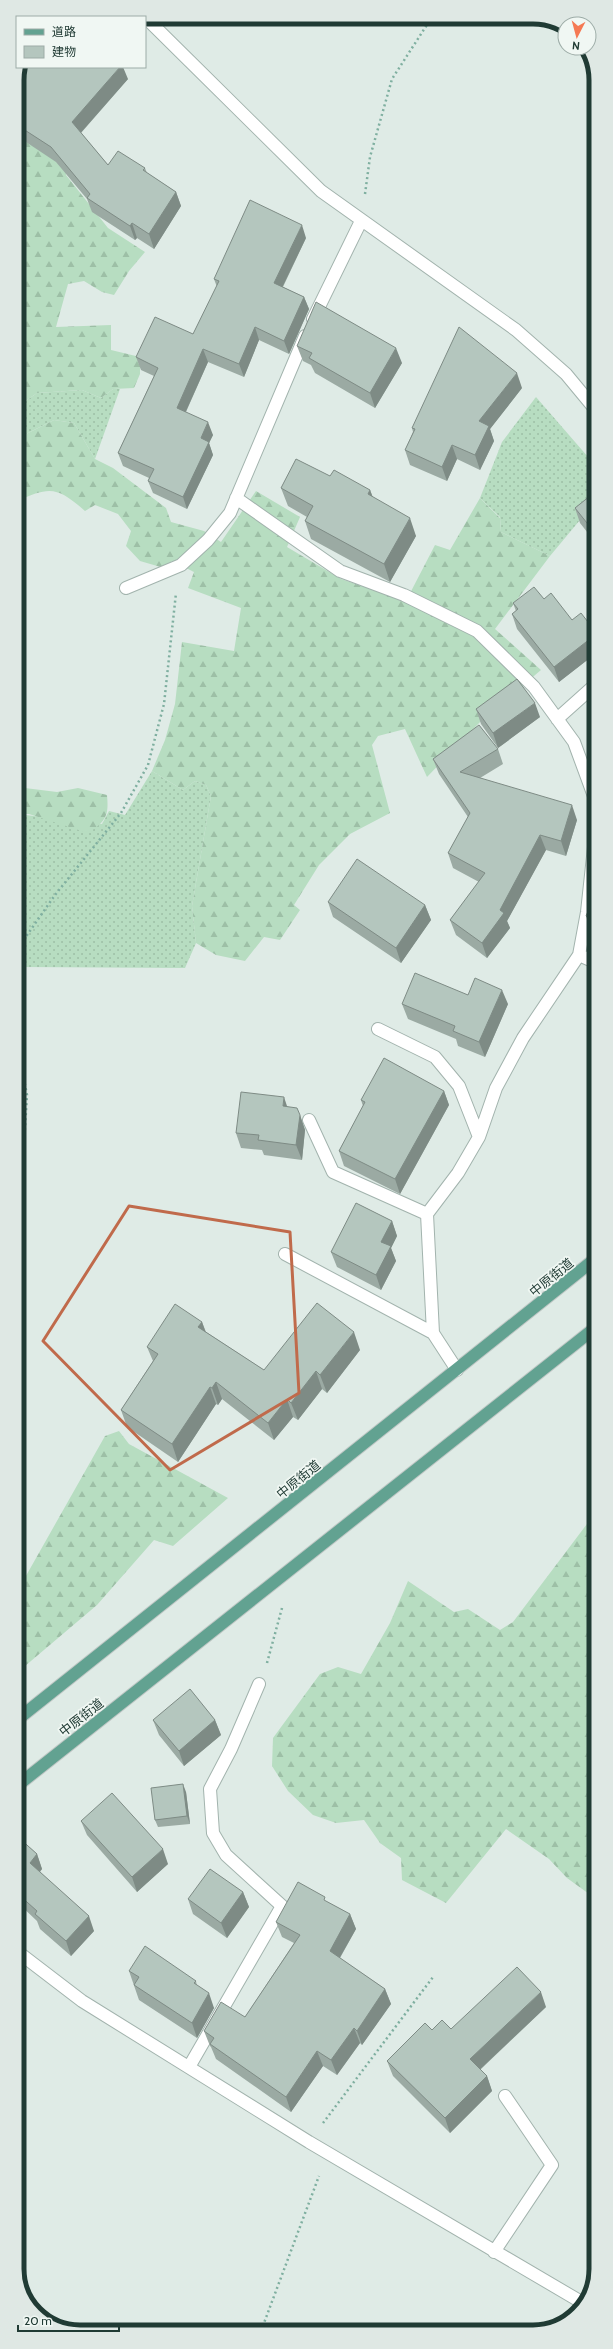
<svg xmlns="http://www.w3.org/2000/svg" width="613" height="2349" font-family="Cabin,'Noto Sans JP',sans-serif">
<defs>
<pattern id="grass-dots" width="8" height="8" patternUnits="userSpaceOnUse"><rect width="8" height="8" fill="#b7ddc1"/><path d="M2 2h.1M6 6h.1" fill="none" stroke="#9dbfa6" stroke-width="1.8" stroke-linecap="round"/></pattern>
<pattern id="forest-firs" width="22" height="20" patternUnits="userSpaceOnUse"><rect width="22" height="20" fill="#b7ddc1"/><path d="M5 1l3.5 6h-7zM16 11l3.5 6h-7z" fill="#9dbfa6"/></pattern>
</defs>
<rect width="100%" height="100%" fill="#dfebe6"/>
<path fill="url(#grass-dots)" d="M 113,389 L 120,389 L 95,459 L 74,423 L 54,420 L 22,436 L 17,442 L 17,413 L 24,402 L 37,393 L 82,390 L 101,398 Z
M 536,397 L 595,465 L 595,502 L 550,556 L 501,532 L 500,517 L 480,498 L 502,442 Z
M 152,771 L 183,790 L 195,781 L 206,785 L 211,796 L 192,906 L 196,943 L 185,968 L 21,967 L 19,991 L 24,1021 L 18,1022 L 17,814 L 102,824 L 109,811 L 125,815 Z"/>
<path fill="url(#forest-firs)" d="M 17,108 L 66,153 L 66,175 L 108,228 L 145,252 L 129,271 L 114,295 L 102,292 L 84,281 L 68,284 L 56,327 L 111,325 L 111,350 L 140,357 L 140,374 L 134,388 L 113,389 L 101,398 L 82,390 L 37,393 L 24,402 L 17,413 Z
M 54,420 L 74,423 L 95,459 L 113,468 L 166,508 L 171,522 L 204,531 L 221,542 L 256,491 L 300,517 L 287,547 L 341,579 L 406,601 L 435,545 L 450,550 L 480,498 L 500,518 L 501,532 L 550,556 L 495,629 L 541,670 L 481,721 L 427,777 L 405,729 L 378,736 L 372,745 L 390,813 L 350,834 L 319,865 L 294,905 L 300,910 L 280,940 L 264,937 L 245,961 L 216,955 L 196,943 L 192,906 L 211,796 L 206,785 L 195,781 L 183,790 L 152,771 L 165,740 L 175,704 L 182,642 L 234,651 L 241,608 L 188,588 L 194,572 L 172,561 L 164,568 L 140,561 L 126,546 L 131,531 L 118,514 L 95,505 L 85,511 C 57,487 51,486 17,501 L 17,442 L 22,436 Z
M 17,787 L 57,792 L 78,788 L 107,795 C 109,816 106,821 88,833 L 29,814 L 17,814 Z
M 119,1431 L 129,1444 L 228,1498 L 173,1546 L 154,1540 L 97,1605 L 18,1672 L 18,1590 L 105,1436 Z
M 596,1512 L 596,1899 L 567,1878 L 549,1859 L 506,1829 L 446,1903 L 402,1880 L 401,1858 L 380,1843 L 364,1820 L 336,1823 L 313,1815 L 288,1791 L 272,1766 L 273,1738 L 320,1674 L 338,1667 L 361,1674 L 390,1623 L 408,1581 L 454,1612 L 468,1609 L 500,1630 L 513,1622 Z"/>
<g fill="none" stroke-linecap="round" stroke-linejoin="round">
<g stroke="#a2b3ad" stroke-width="14">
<path id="minor" d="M 145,17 L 321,191 L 516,330 L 566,374 L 595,409
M 313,319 L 361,221
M 236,498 L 340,571 L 404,595 L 477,631 L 534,687 L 574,742 L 595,799
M 126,588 L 181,565 L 208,540 L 230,513 L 305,336
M 557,719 L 595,685
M 579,955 L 595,962
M 378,1029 L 435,1057 L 459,1086 L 479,1137 L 458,1173 L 427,1214 L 433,1333 L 457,1370
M 309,1120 L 333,1172 L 427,1214
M 479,1137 L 496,1088 L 523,1038 L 579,955 L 587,912 L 595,838
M 285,1254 L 433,1333
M 18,1952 L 82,2001 L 309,2142 L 583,2303
M 189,2067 L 282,1906 L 226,1855 L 213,1833 L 210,1789 L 231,1749 L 259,1684
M 494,2252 L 552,2165 L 505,2096"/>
</g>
<g stroke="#c1c8c6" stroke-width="14">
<path id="major" d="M 18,1719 L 595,1259
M 18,1785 L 595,1328"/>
</g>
<path stroke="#7fafa0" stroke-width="2.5" stroke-dasharray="2 3" stroke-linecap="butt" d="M 365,194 L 370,157 L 392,79 L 432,17
M 18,948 L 55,895 L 121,813 L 148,765 L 164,704 L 176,593
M 18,1049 L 27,1095 L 18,1243
M 18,1392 L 24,1399 L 22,1420 L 18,1430
M 267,1663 L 282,1608
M 323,2123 L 433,1977
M 261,2331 L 319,2176"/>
<use href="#minor" stroke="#fff" stroke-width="12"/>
<use href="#major" stroke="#62a291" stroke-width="12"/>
</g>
<path fill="#9baaa3" d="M 128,79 L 81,133 L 108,165 L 145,168 L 147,173 L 176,192 L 181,206 L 154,249 L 137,238 L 135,240 L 92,212 L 87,199 L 56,162 L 17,136 L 17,80 Z
M 306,238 L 283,287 L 304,297 L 309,309 L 289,354 L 259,340 L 244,377 L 208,362 L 186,412 L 213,435 L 209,443 L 213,455 L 187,509 L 153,493 L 148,481 L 149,478 L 123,466 L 118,453 L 154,376 L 141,370 L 136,357 L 193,334 L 217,287 L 214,279 Z
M 297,346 L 402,363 L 375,408 L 315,373 L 311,365 L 303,361 Z
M 522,388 L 490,429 L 494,441 L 480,470 L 457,459 L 447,481 L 410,465 L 405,450 L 413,432 L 412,428 Z
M 330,476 L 370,490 L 373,498 L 416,536 L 390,582 L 311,539 L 305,521 L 307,517 L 288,506 L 281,488 Z
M 595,492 L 595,542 L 580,523 L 575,508 Z
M 544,599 L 572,620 L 595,631 L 595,654 L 559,682 L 517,629 L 512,614 L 516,611 L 513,603 Z
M 476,709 L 540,717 L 498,748 L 481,724 Z
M 498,749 L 503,764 L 480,778 L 577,820 L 566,856 L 546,850 L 507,921 L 510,928 L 487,958 L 456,935 L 450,920 L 479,882 L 453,868 L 448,853 L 468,817 L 439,774 L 433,759 Z
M 595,894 L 595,933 L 591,931 L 586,916 Z
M 328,902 L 425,905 L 431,920 L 401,963 L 333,917 Z
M 468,995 L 508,1004 L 485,1057 L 458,1046 L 456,1039 L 408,1019 L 402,1004 Z
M 444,1091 L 449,1105 L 400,1194 L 344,1166 L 339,1151 L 363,1106 L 361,1100 Z
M 287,1106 L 300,1115 L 305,1130 L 302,1160 L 264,1155 L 262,1150 L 241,1148 L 236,1133 Z
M 392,1221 L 397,1236 L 391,1248 L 396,1261 L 381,1290 L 337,1267 L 331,1252 Z
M 202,1322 L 206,1332 L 264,1370 L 360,1350 L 327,1393 L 322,1389 L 298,1420 L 293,1417 L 274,1440 L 222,1399 L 218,1405 L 216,1404 L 178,1462 L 127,1427 L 121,1410 L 153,1361 L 147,1347 Z
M 153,1720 L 215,1720 L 221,1735 L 184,1766 L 159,1735 Z
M 186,1792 L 190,1824 L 158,1827 L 155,1820 Z
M 81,1821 L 168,1864 L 137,1892 L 87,1835 Z
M 18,1837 L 37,1854 L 42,1869 L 40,1872 L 94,1931 L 71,1956 L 40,1929 L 37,1921 L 18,1903 Z
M 243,1892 L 249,1907 L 227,1938 L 193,1914 L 188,1899 Z
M 327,1902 L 350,1914 L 356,1929 L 340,1958 L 385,1989 L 391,2004 L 362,2045 L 360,2043 L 337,2075 L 323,2066 L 291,2112 L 216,2059 L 211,2047 L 210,2046 L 204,2031 L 245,2017 L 294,1943 L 282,1937 L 276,1922 Z
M 129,1971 L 196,1981 L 197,1986 L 214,2008 L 197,2038 L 139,2000 Z
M 546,2007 L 480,2070 L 487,2076 L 492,2091 L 450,2133 L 393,2076 L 387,2061 L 432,2030 L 451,2029 Z"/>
<path fill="#7e8b85" d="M 120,67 L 123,67 L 128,79 L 77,137 L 72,122 Z
M 176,192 L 181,206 L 154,249 L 149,234 Z
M 132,223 L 137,238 L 135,240 L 130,226 Z
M 302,225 L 306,238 L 278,296 L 274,283 Z
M 304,297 L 309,309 L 289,354 L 284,341 Z
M 255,327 L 259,340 L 244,377 L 239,364 Z
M 396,348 L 402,363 L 375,408 L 370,393 Z
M 203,349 L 208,362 L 182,420 L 177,408 Z
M 517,373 L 522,388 L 490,429 L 494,441 L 480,470 L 475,455 L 479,421 Z
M 208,422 L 213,435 L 209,443 L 213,455 L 187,509 L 183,497 L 201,438 Z
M 452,445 L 457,459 L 447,481 L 442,467 Z
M 370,490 L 377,508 L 368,494 Z
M 410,518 L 416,536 L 390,582 L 384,564 Z
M 595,635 L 595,654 L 559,682 L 554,667 Z
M 535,703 L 540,717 L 498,748 L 493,733 Z
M 572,805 L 577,820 L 566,856 L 561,841 Z
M 540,835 L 546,850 L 507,921 L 510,928 L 487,958 L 482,943 Z
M 425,905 L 431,920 L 401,963 L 396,948 Z
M 502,990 L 508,1004 L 485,1057 L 479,1042 Z
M 444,1091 L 449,1105 L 400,1194 L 395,1179 Z
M 284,1097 L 289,1112 L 283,1106 Z
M 300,1115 L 305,1130 L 302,1160 L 296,1145 Z
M 392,1221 L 397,1236 L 391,1248 L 396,1261 L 381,1290 L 376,1275 L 381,1242 Z
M 202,1322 L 208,1339 L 198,1327 Z
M 354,1332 L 360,1350 L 327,1393 L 320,1375 Z
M 316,1371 L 322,1389 L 298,1420 L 291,1403 Z
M 216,1382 L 222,1399 L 218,1405 L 212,1388 Z
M 210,1387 L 216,1404 L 178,1462 L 172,1444 Z
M 287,1399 L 293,1417 L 274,1440 L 268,1423 Z
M 215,1720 L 221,1735 L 184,1766 L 179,1751 Z
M 183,1784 L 186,1792 L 190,1824 L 187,1816 Z
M 163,1849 L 168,1864 L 137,1892 L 132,1877 Z
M 37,1854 L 42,1869 L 35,1877 L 30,1863 Z
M 243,1892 L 249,1907 L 227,1938 L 221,1923 Z
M 350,1914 L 356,1929 L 335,1966 L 330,1951 Z
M 89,1916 L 94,1931 L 71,1956 L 66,1941 Z
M 385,1989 L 391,2004 L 362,2045 L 357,2031 Z
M 541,1992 L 546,2007 L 475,2074 L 470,2059 Z
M 209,1993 L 214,2008 L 197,2038 L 192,2023 Z
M 354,2028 L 360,2043 L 337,2075 L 331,2060 Z
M 317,2051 L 323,2066 L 291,2112 L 286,2097 Z
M 487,2076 L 492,2091 L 450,2133 L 445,2118 Z"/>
<path fill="#b4c6be" stroke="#7e8b85" d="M 23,67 L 120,67 L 72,122 L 108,165 L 118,151 L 145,168 L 143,170 L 176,192 L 149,234 L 132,223 L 130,226 L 87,198 L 90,194 L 51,147 L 17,125 L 17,80 Z
M 250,200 L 302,225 L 274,283 L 304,297 L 284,341 L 255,327 L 239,364 L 203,349 L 177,408 L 208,422 L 201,438 L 209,442 L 183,497 L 148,481 L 154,469 L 118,453 L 158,368 L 136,357 L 155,317 L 193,334 L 219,281 L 214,279 Z
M 316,302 L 396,348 L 370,393 L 309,358 L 312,353 L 297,346 Z
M 459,327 L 517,373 L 479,421 L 489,426 L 475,455 L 452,445 L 442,467 L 405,450 L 415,429 L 412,428 Z
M 296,459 L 330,476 L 334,470 L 370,490 L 368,494 L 410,518 L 384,564 L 305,521 L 313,506 L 281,488 Z
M 595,492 L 595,533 L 575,508 Z
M 534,587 L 544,599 L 551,593 L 572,620 L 581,613 L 595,631 L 595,635 L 554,667 L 512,614 L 518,609 L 513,603 Z
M 517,679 L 535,703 L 493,733 L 476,709 Z
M 479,725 L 498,749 L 460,772 L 572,805 L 561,841 L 540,835 L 500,910 L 504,913 L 482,943 L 450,920 L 485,873 L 448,853 L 470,813 L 433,759 Z
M 357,859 L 425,905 L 396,948 L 328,902 Z
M 595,894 L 595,921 L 586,916 Z
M 415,973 L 468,995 L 475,978 L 502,990 L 479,1042 L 453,1031 L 455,1026 L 402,1004 Z
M 384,1058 L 444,1091 L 395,1179 L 339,1151 L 365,1102 L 361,1100 Z
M 241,1092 L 284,1097 L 283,1106 L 297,1108 L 300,1115 L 296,1145 L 258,1140 L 259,1135 L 236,1133 Z
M 356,1203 L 392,1221 L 381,1242 L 391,1246 L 376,1275 L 331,1252 Z
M 317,1303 L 354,1332 L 320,1375 L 316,1371 L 291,1403 L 287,1399 L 268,1423 L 216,1382 L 212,1388 L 210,1387 L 172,1444 L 121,1410 L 158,1354 L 147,1347 L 175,1304 L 202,1322 L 198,1327 L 264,1370 Z
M 190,1689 L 215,1720 L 179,1751 L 153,1720 Z
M 183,1784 L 187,1816 L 155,1820 L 151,1788 Z
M 112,1793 L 163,1849 L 132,1877 L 81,1821 Z
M 18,1837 L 37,1854 L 30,1863 L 89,1916 L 66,1941 L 35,1914 L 37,1911 L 18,1894 Z
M 210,1869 L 243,1892 L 221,1923 L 188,1899 Z
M 298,1882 L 325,1897 L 324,1900 L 350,1914 L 330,1951 L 385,1989 L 357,2031 L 354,2028 L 331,2060 L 317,2051 L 286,2097 L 210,2044 L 214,2038 L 204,2031 L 221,2002 L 245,2017 L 300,1935 L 276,1922 Z
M 145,1946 L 196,1981 L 194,1983 L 209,1993 L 192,2023 L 134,1985 L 139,1977 L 129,1971 Z
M 517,1967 L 541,1992 L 470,2059 L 487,2076 L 445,2118 L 387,2061 L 425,2023 L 432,2030 L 442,2020 L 451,2029 Z"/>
<path fill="none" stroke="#c06a4b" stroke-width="3" stroke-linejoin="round" d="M 129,1206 L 290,1232 L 299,1393 L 170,1470 L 43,1341 Z"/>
<g text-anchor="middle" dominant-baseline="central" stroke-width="3.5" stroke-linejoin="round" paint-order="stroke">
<g font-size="13" fill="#203b34" stroke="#f0f7f3">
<text transform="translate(551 1277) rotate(-39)">中原街道</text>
<text transform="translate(298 1479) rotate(-39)">中原街道</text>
<text transform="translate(81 1717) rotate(-38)">中原街道</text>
</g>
</g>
<path d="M0 0H613V2349H0ZM80 24H533A56 56 0 0 1 589 80V2269A56 56 0 0 1 533 2325H80A56 56 0 0 1 24 2269V80A56 56 0 0 1 80 24Z" fill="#dfe8e4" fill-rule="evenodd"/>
<path fill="none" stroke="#203b34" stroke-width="5" d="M80 24H533A56 56 0 0 1 589 80V2269A56 56 0 0 1 533 2325H80A56 56 0 0 1 24 2269V80A56 56 0 0 1 80 24Z"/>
<rect x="16" y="16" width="130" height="52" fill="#f0f7f3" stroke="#9daca7"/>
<rect x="24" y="29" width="20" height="6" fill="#62a291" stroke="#9daca7"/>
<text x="52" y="36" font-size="12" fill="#203b34">道路</text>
<rect x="24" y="46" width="20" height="12" fill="#b4c6be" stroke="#9daca7"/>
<text x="52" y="56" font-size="12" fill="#203b34">建物</text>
<g transform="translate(577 36) rotate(186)"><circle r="19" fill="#f0f7f3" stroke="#9daca7"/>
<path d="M0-3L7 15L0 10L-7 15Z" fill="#f57953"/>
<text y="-6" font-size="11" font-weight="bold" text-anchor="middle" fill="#203b34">N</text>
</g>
<path d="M18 2325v6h101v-6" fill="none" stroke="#203b34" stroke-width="2"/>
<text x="24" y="2325" font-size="12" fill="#203b34" stroke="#f0f7f3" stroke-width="3" paint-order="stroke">20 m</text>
</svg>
